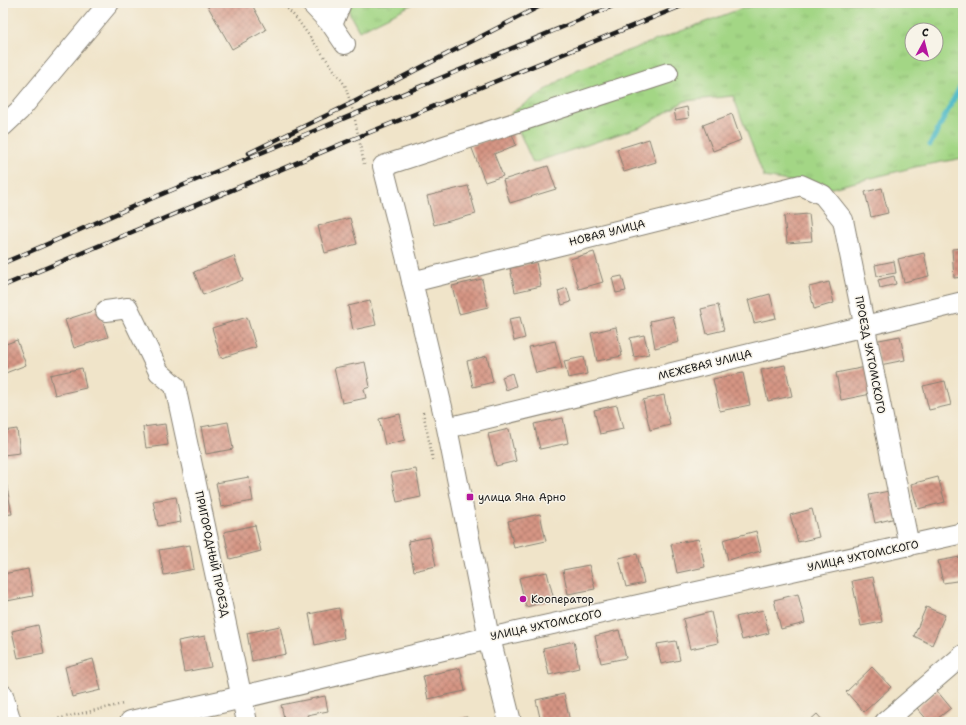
<svg xmlns="http://www.w3.org/2000/svg" width="966" height="725" font-family="'Shantell Sans',sans-serif">
<defs>
<pattern id="grass-tufts" width="24" height="20" patternUnits="userSpaceOnUse"><rect width="24" height="20" fill="#a3d685"/><path d="M3 7l-1-3M5 7V3M7 7l1-3M15 17l-1-3M17 17v-4M19 17l1-3" fill="none" stroke="#8cb772"/></pattern>
<pattern id="building-cross-hatch" width="8" height="8" patternUnits="userSpaceOnUse"><rect width="8" height="8" fill="#d69584"/><path d="M0 0l8 8M0 8l8-8" fill="none" stroke="#ad796b"/></pattern>
</defs>
<rect width="100%" height="100%" fill="#f7f3e8"/>
<filter id="ink" filterUnits="userSpaceOnUse"><feTurbulence type="fractalNoise" baseFrequency=".025" numOctaves="2"/><feDisplacementMap in="SourceGraphic" scale="8" xChannelSelector="R" yChannelSelector="G"/><feConvolveMatrix kernelMatrix="1 2 1 2 8 2 1 2 1" color-interpolation-filters="sRGB"/></filter>
<filter id="wash" filterUnits="userSpaceOnUse"><feTurbulence type="fractalNoise" baseFrequency=".012" numOctaves="4" result="noise"/><feDisplacementMap in="SourceGraphic" scale="16" xChannelSelector="R" yChannelSelector="G"/><feGaussianBlur stdDeviation="0.9" result="paint"/><feColorMatrix in="noise" values="0 0 0 0 0 0 0 0 0 0 0 0 0 0 0 0 0 1.4 0 .05"/><feComposite in="paint" operator="in"/></filter>
<g filter="url(#wash)">
<rect width="100%" height="100%" fill="#f0e4c9"/>
<path fill="url(#grass-tufts)" stroke="#607950" fill-rule="evenodd" d="M 354,3 L 415,3 L 359,31 L 350,15 L 349,9 Z
M 769,3 L 963,3 L 963,158 L 915,167 L 832,188 L 764,177 L 733,96 L 685,101 L 643,126 L 533,163 L 511,113 L 576,70 L 743,8 ZM 912,30 L 936,30 L 936,54 L 912,54 Z"/>
<g fill="none" stroke-linecap="round" stroke-linejoin="round">
<path stroke="#4dbac7" stroke-width="5" d="M 930,145 L 963,81"/>
</g>
<g id="blocks">
<path fill="url(#building-cross-hatch)" d="M 206,3 L 251,3 L 266,30 L 232,49 Z
M 687,107 L 689,118 L 676,120 L 674,110 Z
M 732,114 L 741,140 L 713,151 L 703,125 Z
M 511,131 L 516,145 L 494,154 L 503,176 L 485,182 L 471,146 Z
M 649,139 L 656,162 L 624,172 L 617,149 Z
M 548,166 L 556,189 L 510,203 L 503,180 Z
M 468,186 L 476,214 L 434,225 L 427,196 Z
M 882,188 L 888,213 L 871,217 L 865,192 Z
M 809,214 L 812,241 L 787,243 L 784,216 Z
M 350,218 L 357,244 L 325,253 L 318,226 Z
M 963,248 L 963,277 L 954,278 L 952,249 Z
M 594,252 L 603,282 L 579,289 L 570,259 Z
M 924,253 L 929,276 L 904,282 L 898,259 Z
M 234,256 L 243,280 L 203,295 L 194,272 Z
M 894,261 L 896,273 L 877,276 L 875,265 Z
M 536,262 L 541,286 L 515,292 L 510,268 Z
M 622,276 L 626,291 L 616,293 L 612,278 Z
M 894,276 L 896,284 L 880,288 L 878,280 Z
M 482,279 L 488,307 L 459,314 L 452,286 Z
M 829,282 L 834,303 L 814,309 L 809,287 Z
M 567,288 L 571,302 L 562,305 L 558,291 Z
M 770,294 L 776,318 L 754,323 L 748,300 Z
M 370,301 L 376,325 L 353,330 L 348,306 Z
M 718,305 L 724,330 L 707,334 L 701,309 Z
M 99,309 L 108,337 L 74,348 L 65,320 Z
M 673,316 L 679,342 L 655,348 L 650,321 Z
M 247,317 L 256,347 L 221,358 L 212,328 Z
M 520,317 L 525,338 L 514,341 L 509,319 Z
M 616,327 L 622,356 L 597,361 L 591,333 Z
M 644,335 L 649,354 L 634,357 L 630,338 Z
M 900,336 L 905,360 L 880,365 L 874,341 Z
M 17,340 L 26,365 L 3,374 L 3,345 Z
M 555,341 L 562,368 L 536,373 L 529,347 Z
M 487,356 L 493,382 L 473,387 L 467,361 Z
M 584,357 L 587,374 L 568,378 L 564,361 Z
M 365,362 L 370,387 L 364,389 L 366,398 L 342,403 L 334,368 Z
M 785,365 L 792,396 L 768,401 L 761,370 Z
M 871,366 L 876,393 L 841,400 L 836,373 Z
M 82,368 L 86,388 L 55,395 L 50,375 Z
M 512,373 L 516,386 L 506,390 L 502,377 Z
M 743,373 L 750,405 L 720,411 L 713,379 Z
M 945,381 L 951,405 L 929,410 L 923,386 Z
M 664,395 L 670,425 L 650,430 L 643,400 Z
M 617,405 L 623,429 L 600,434 L 594,410 Z
M 400,414 L 405,440 L 385,445 L 379,419 Z
M 563,418 L 568,443 L 540,449 L 534,424 Z
M 228,422 L 233,449 L 206,454 L 201,427 Z
M 165,424 L 168,445 L 146,448 L 143,427 Z
M 17,429 L 20,453 L 3,455 L 3,431 Z
M 509,429 L 516,461 L 496,466 L 488,434 Z
M 416,469 L 421,497 L 397,502 L 391,473 Z
M 249,477 L 253,501 L 221,507 L 216,483 Z
M 938,477 L 945,502 L 918,509 L 911,484 Z
M 6,482 L 12,514 L 3,515 L 3,483 Z
M 894,490 L 900,517 L 875,523 L 869,495 Z
M 176,497 L 181,522 L 158,526 L 153,501 Z
M 812,509 L 819,537 L 798,542 L 790,515 Z
M 540,514 L 546,541 L 514,548 L 508,521 Z
M 255,525 L 261,551 L 230,559 L 224,532 Z
M 756,531 L 761,551 L 728,560 L 723,540 Z
M 430,537 L 436,566 L 414,571 L 408,541 Z
M 699,539 L 705,567 L 677,573 L 671,544 Z
M 190,545 L 194,569 L 164,575 L 159,550 Z
M 637,554 L 644,583 L 626,587 L 619,558 Z
M 960,557 L 963,570 L 963,580 L 943,583 L 938,561 Z
M 589,565 L 595,589 L 568,594 L 563,570 Z
M 28,569 L 33,596 L 7,601 L 3,574 Z
M 547,572 L 554,600 L 526,607 L 519,578 Z
M 873,577 L 882,622 L 861,626 L 852,581 Z
M 798,594 L 805,623 L 781,629 L 774,600 Z
M 926,607 L 945,615 L 932,645 L 914,636 Z
M 339,608 L 344,638 L 315,645 L 309,614 Z
M 763,610 L 769,633 L 742,640 L 736,617 Z
M 711,612 L 718,643 L 690,649 L 683,619 Z
M 38,625 L 44,653 L 18,658 L 12,631 Z
M 280,626 L 286,654 L 252,661 L 247,633 Z
M 619,630 L 626,658 L 601,663 L 595,636 Z
M 205,636 L 211,667 L 184,672 L 178,641 Z
M 574,641 L 579,668 L 549,675 L 543,648 Z
M 676,641 L 680,660 L 661,664 L 657,644 Z
M 93,659 L 101,690 L 72,697 L 65,667 Z
M 872,667 L 891,687 L 864,712 L 846,692 Z
M 460,668 L 465,691 L 428,699 L 423,676 Z
M 937,691 L 951,708 L 933,722 L 929,722 L 917,708 Z
M 564,694 L 570,722 L 541,722 L 536,700 Z
M 325,696 L 328,711 L 307,715 L 309,722 L 285,722 L 281,705 Z
M 817,714 L 824,722 L 808,722 Z
M 467,717 L 468,722 L 447,722 L 447,721 Z"/>
</g>
</g>
<g filter="url(#ink)">
<use href="#blocks" fill-opacity="0" stroke="#868072" stroke-width="1"/>
<g fill="none" stroke-linecap="round" stroke-linejoin="round">
<g stroke="#868072" stroke-width="22">
<path id="minor" d="M 311,3 L 332,25 L 345,44
M 332,25 L 341,3
M 668,73 L 383,166 L 407,260 L 447,428 L 489,638 L 963,533
M 3,126 L 19,111 L 109,3
M 412,282 L 801,185 L 823,195 L 843,220 L 909,546
M 106,311 L 128,308 L 159,372 L 175,386 L 247,722
M 447,428 L 963,302
M 3,695 L 11,722
M 885,722 L 963,655"/>
</g>
<g stroke="#868072" stroke-width="24">
<path id="major" d="M 131,722 L 243,697 L 489,638 L 510,722"/>
</g>
<path stroke="#868072" stroke-width="2.5" stroke-dasharray="1 3" stroke-linecap="butt" d="M 282,3 L 297,19 L 345,85 L 354,115 L 364,164
M 423,412 L 433,460
M 43,722 L 123,704"/>
<use href="#minor" stroke="#fff" stroke-width="20"/>
<use href="#major" stroke="#fff" stroke-width="22"/>
<g stroke="#1c1c1c" stroke-width="4.5">
<path id="rail" d="M 249,153 L 350,104 L 546,3
M 3,263 C 58,240 112,215 167,192 C 318,129 469,67 620,3
M 3,286 L 358,137 L 689,3"/>
</g>
<use href="#rail" stroke="#f7f3e8" stroke-width="3" stroke-dasharray="9" stroke-linecap="butt"/>
</g>
</g>
<g fill="#b5179e" stroke="#f7f3e8" stroke-width="1.5">
<rect x="466" y="493" width="8" height="8" rx="2"/>
<circle cx="523" cy="599" r="4"/>
</g>
<g text-anchor="middle" dominant-baseline="central" stroke-width="3" stroke-linejoin="round" paint-order="stroke">
<g font-size="11" fill="#1c1c1c" stroke="#f7f3e8">
<text transform="translate(607 233) rotate(-14)">НОВАЯ УЛИЦА</text>
<text transform="translate(870 355) rotate(79)">ПРОЕЗД УХТОМСКОГО</text>
<text transform="translate(705 365) rotate(-14)">МЕЖЕВАЯ УЛИЦА</text>
<text transform="translate(212 554) rotate(78)">ПРИГОРОДНЫЙ ПРОЕЗД</text>
<text transform="translate(863 556) rotate(-12)">УЛИЦА УХТОМСКОГО</text>
<text transform="translate(546 625) rotate(-12)">УЛИЦА УХТОМСКОГО</text>
</g>
<g font-size="11" fill="#1c1c1c" stroke="#f7f3e8" text-anchor="start">
<text x="478" y="497">улица Яна Арно</text>
<text x="531" y="599">Кооператор</text>
</g>
</g>
<rect width="966" height="725" fill="none" stroke="#f7f3e8" stroke-width="16"/>
<g transform="translate(924 42) rotate(7)"><circle r="19" fill="#f7f3e8" stroke="#9f9d96"/>
<path d="M0-3L7 15L0 10L-7 15Z" fill="#b5179e"/>
<text y="-6" font-size="11" font-weight="bold" text-anchor="middle" fill="#1c1c1c">С</text>
</g>
</svg>
